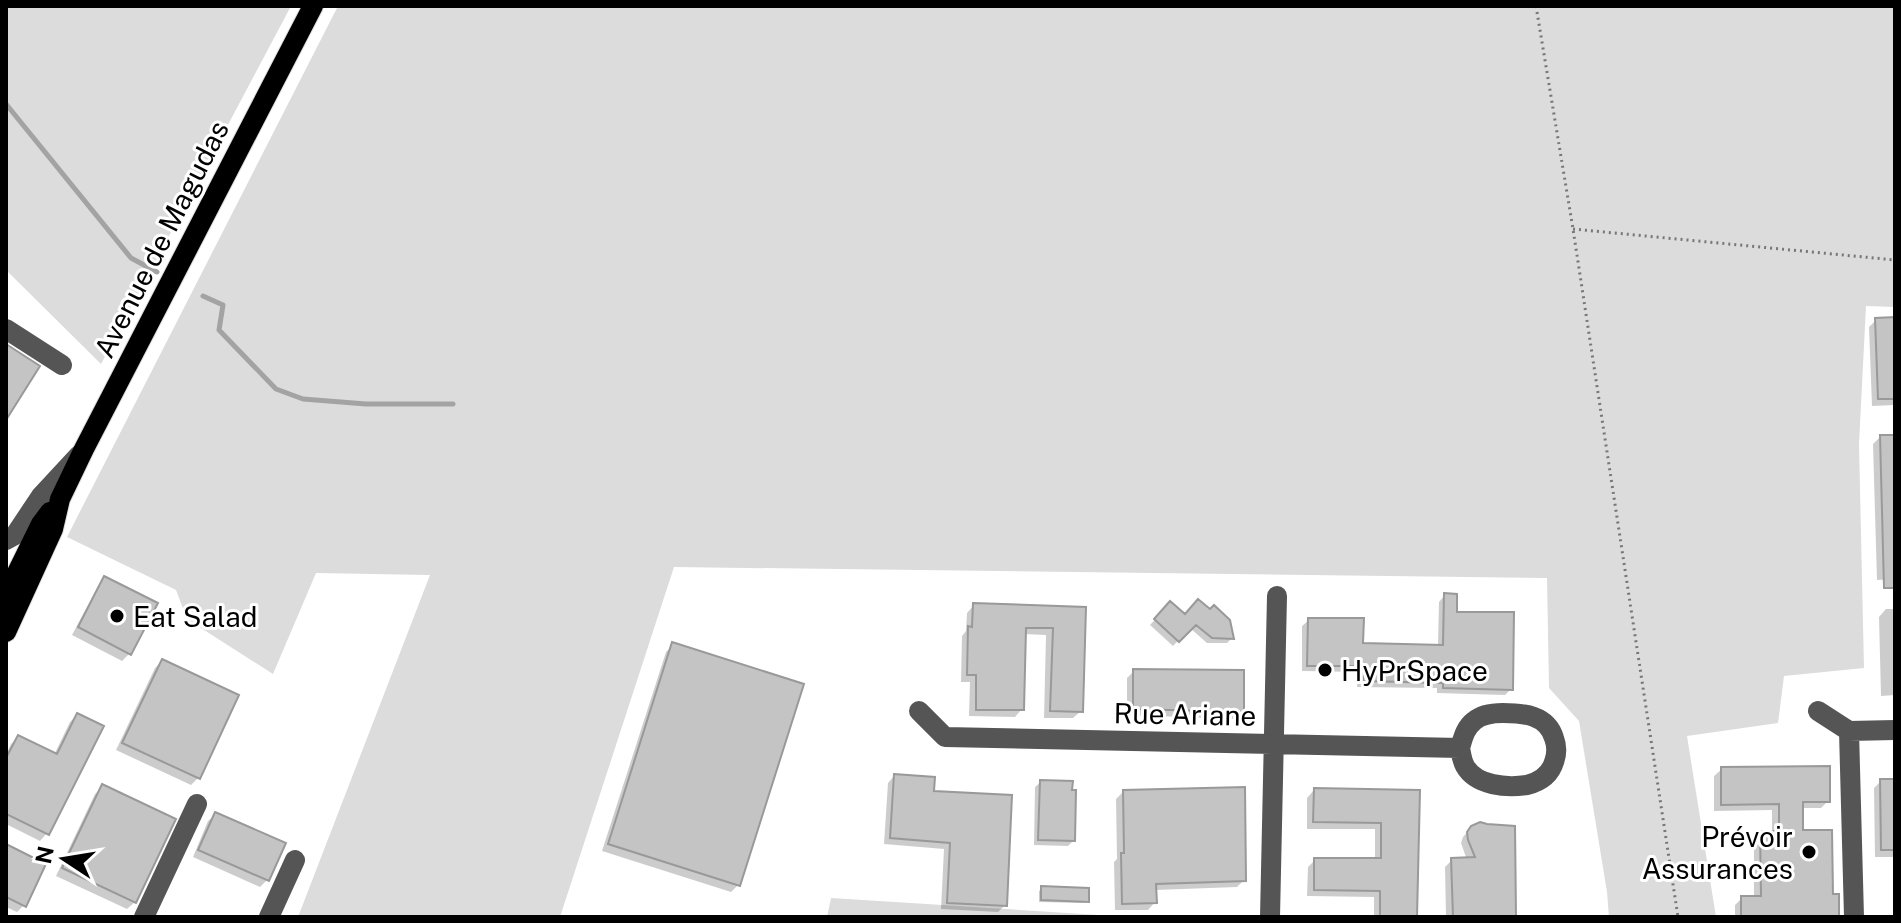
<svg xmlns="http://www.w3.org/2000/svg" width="1901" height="923" font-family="'Public Sans',sans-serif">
<rect width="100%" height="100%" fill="#fff"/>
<path fill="#dcdcdc" d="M 6,6 L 291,6 L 101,364 L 6,270 Z
M 338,6 L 1895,6 L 1895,307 L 1866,306 L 1859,444 L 1864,668 L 1784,676 L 1778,723 L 1687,736 L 1716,917 L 1609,917 L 1607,892 L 1579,721 L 1549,688 L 1547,578 L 674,567 L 560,917 L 298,917 L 430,575 L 316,573 L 273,674 L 187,619 L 176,590 L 67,537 Z
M 831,898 L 1099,915 L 1099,917 L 827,917 Z"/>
<path fill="#0003" d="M 1895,319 L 1895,405 L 1872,406 L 1869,327 L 1876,320 Z
M 1880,437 L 1895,437 L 1895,579 L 1877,580 L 1873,444 Z
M 105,578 L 155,604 L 129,654 L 122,661 L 72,635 L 98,586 Z
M 1445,595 L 1455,614 L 1511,689 L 1505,695 L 1437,693 L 1437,688 L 1357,687 L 1358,672 L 1302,671 L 1302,626 L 1309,620 L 1361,645 L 1438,646 L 1439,602 Z
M 1170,604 L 1184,617 L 1232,638 L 1227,643 L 1207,643 L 1190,628 L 1173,646 L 1150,625 Z
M 974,605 L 1084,609 L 1081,711 L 1073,718 L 1044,718 L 1046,635 L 1024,634 L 1022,709 L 1015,717 L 969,716 L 970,682 L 961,682 L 962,636 L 966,631 L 967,613 Z
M 1886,609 L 1895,609 L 1895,695 L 1881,696 L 1879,617 Z
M 673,645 L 738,885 L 731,892 L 602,851 L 666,652 Z
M 162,661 L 198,778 L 191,785 L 116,750 L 155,668 Z
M 1134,671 L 1242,711 L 1235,719 L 1127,715 L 1127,678 Z
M 77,715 L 47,833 L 40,841 L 6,824 L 6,755 L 11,744 L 19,737 L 54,755 L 70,722 Z
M 1722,769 L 1828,801 L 1821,808 L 1801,808 L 1801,832 L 1831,896 L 1837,917 L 1735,917 L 1735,905 L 1742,898 L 1754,898 L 1754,841 L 1761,833 L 1772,833 L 1772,810 L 1714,811 L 1714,776 Z
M 894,776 L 932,793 L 1005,905 L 998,912 L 941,909 L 944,849 L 884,844 L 888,783 Z
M 1881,781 L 1895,781 L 1895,857 L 1875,857 L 1874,788 Z
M 1041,782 L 1070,792 L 1073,841 L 1068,846 L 1034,845 L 1035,787 Z
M 103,787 L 135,902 L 127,909 L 56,876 L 95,794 Z
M 1314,790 L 1418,792 L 1415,917 L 1374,917 L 1374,897 L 1307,896 L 1308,867 L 1315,860 L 1375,860 L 1375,829 L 1307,829 L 1307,798 Z
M 1123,792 L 1244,880 L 1237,887 L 1155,890 L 1155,902 L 1148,910 L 1115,910 L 1114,862 L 1117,859 L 1116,799 Z
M 216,814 L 267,880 L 260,887 L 193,857 L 208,821 Z
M 1470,829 L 1515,917 L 1446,917 L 1445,867 L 1452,860 L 1467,860 L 1461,843 L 1463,837 Z
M 6,846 L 24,905 L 17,912 L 6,907 Z
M 1042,888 L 1087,901 L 1084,903 L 1039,902 L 1039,891 Z"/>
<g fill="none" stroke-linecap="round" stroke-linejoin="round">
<path stroke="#a3a3a3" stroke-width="5" d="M 6,104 L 131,258 L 157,272
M 203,296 L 223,305 L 219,330 L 276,389 L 303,399 L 366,404 L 453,404"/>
</g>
<path fill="#c4c4c4" stroke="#999" stroke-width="2" d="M 1895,317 L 1895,399 L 1878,399 L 1875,318 Z
M 6,344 L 40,366 L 6,420 Z
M 1880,435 L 1895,435 L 1895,588 L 1884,588 Z
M 104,576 L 158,603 L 131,655 L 78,627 Z
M 1444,593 L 1457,594 L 1457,612 L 1514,612 L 1513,690 L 1443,688 L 1443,683 L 1363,681 L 1363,666 L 1307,666 L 1308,618 L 1364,618 L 1363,643 L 1443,645 Z
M 1198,599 L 1210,609 L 1214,605 L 1230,620 L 1234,639 L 1212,638 L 1196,625 L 1179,642 L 1154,619 L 1170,601 L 1185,614 Z
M 973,603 L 1086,607 L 1083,712 L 1050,711 L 1053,628 L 1026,628 L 1024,710 L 976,710 L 976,675 L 967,675 L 968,626 L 972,627 Z
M 672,642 L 804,684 L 740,886 L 608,844 Z
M 162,659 L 239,695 L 200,779 L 122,743 Z
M 1133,669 L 1244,670 L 1244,712 L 1133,709 Z
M 77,713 L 104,726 L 49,835 L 6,814 L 6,758 L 18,735 L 57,754 Z
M 1830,766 L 1830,802 L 1803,802 L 1803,830 L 1832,830 L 1833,894 L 1839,894 L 1839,917 L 1741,917 L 1741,896 L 1761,896 L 1760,831 L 1779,831 L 1779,804 L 1721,805 L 1721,767 Z
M 894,774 L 935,777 L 934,791 L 1012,795 L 1007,906 L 947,903 L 950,843 L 890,838 Z
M 1880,779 L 1895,779 L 1895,850 L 1881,850 Z
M 1040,780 L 1073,781 L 1072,790 L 1076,790 L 1075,841 L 1038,840 Z
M 102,784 L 176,819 L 136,903 L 62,868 Z
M 1245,787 L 1246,881 L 1156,884 L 1157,903 L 1122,904 L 1121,853 L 1124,853 L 1123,790 Z
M 1314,788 L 1420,790 L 1417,917 L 1380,917 L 1380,891 L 1314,890 L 1314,858 L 1381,858 L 1381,823 L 1313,822 Z
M 215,812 L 286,843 L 269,881 L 198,850 Z
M 1480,822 L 1487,824 L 1515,826 L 1516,917 L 1453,917 L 1451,858 L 1475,857 L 1468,840 L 1467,832 L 1471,826 Z
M 6,844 L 46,864 L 26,907 L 6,897 Z
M 1041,886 L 1089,888 L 1089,902 L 1041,900 Z"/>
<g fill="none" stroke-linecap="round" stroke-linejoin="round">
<g stroke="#dbdbdb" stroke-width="22">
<path id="major" d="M 6,595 L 41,524 L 50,512
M 6,632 L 53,529 L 60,499 L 84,449 L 313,6"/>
</g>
<path stroke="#777" stroke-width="3" stroke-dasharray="2 4" stroke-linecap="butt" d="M 1536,6 L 1573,229 L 1678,917
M 1573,229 L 1895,260"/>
<path stroke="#555" stroke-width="20" d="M 6,329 L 62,365
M 6,540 L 15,535 L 41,496 L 79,455
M 919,711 L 945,737 L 1460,748 C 1461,753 1462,761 1465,766 C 1476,786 1507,788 1527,785 C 1539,782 1550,775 1554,762 C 1557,754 1557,746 1554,738 C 1547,715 1524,713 1503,713 C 1493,713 1482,714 1474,721 C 1465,728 1463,738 1460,748
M 1818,711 L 1849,731 L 1895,730
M 1849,731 L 1854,917
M 144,917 L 197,804
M 269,917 L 295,860
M 1270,917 L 1277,596"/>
<use href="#major" stroke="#000" stroke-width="20"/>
</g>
<g fill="#000" stroke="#fff" stroke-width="3">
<circle cx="117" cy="616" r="8"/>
<circle cx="1325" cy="670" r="8"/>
<circle cx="1809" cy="852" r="8"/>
</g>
<g text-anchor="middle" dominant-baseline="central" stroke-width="6" stroke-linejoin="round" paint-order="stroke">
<g font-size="28" fill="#000" stroke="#fff">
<text transform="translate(161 239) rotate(-63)">Avenue de Magudas</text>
<text transform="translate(1185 714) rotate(1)">Rue Ariane</text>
</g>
<g font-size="28" fill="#000" stroke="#fff" text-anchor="start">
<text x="133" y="616">Eat Salad</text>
<text x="1341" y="670">HyPrSpace</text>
<text x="1793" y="836" text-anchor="end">Prévoir<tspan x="1793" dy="32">Assurances</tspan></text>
</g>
</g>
<rect width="1901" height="923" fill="none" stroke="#000000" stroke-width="16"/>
<g transform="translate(64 859) rotate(282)" stroke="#ffffff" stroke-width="6" paint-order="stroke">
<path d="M0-6L14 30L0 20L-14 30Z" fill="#000000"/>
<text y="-12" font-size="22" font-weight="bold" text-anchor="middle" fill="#000000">N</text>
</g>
</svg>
